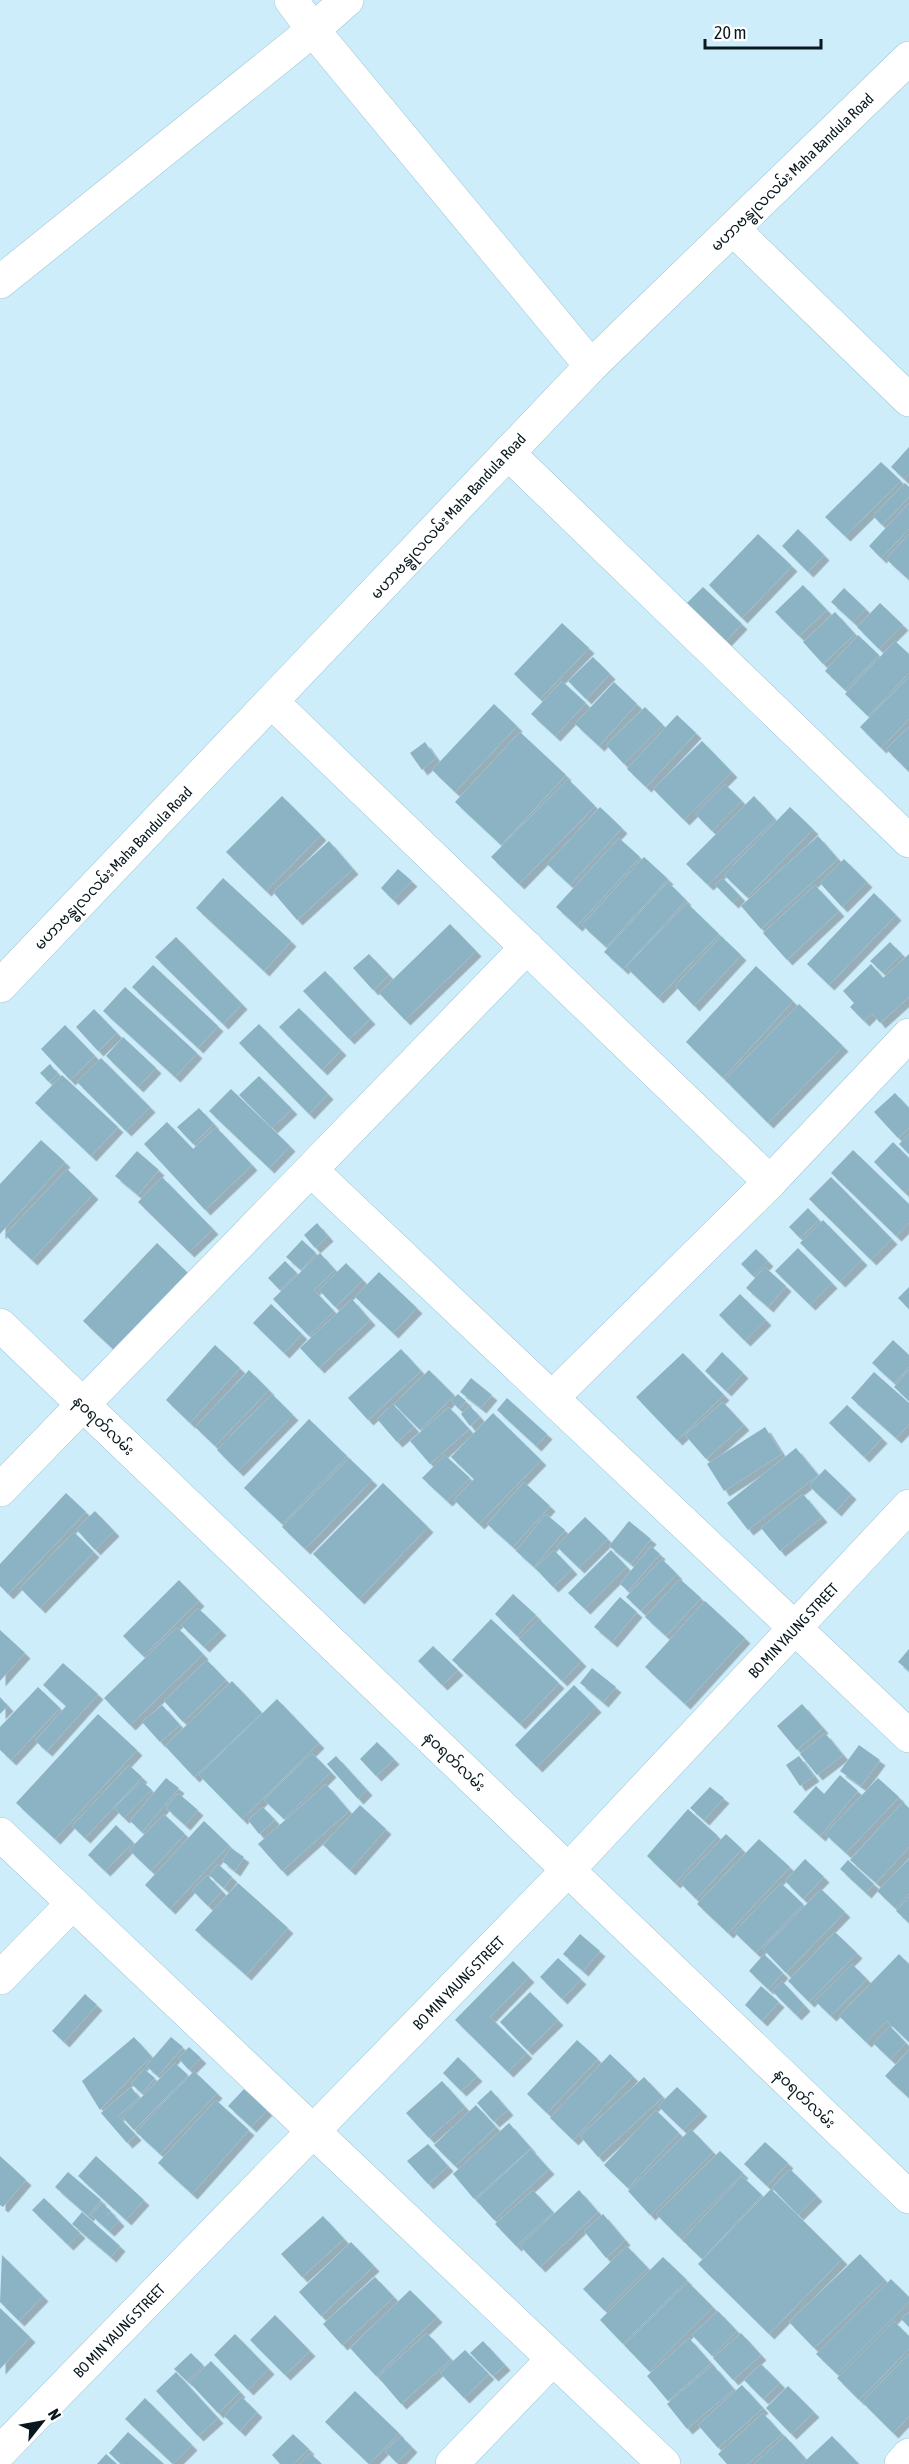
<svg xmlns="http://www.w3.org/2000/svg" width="909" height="2464" font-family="'Asap Condensed','Noto Sans Myanmar',sans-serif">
<defs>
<filter id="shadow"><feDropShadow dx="5.5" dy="5.5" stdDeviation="0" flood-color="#0004"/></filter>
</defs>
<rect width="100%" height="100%" fill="#ceedfb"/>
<path fill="#8cb3c3" filter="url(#shadow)" d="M 909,447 L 909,474 L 904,479 L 891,467 Z
M 881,462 L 901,481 L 845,536 L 825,517 Z
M 905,483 L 909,487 L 909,497 L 882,525 L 873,516 Z
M 909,503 L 909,529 L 881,558 L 869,546 Z
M 798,529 L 824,555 L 808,572 L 782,546 Z
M 758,534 L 792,566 L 742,618 L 709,585 Z
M 909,534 L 909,578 L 908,579 L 886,559 Z
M 803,585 L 827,610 L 799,636 L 775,612 Z
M 703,587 L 742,624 L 724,643 L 685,605 Z
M 844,588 L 866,609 L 853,622 L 831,602 Z
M 880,603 L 903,625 L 879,649 L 857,627 Z
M 835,612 L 855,634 L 823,664 L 803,642 Z
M 562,623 L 589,648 L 540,699 L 514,674 Z
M 858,635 L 879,655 L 845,690 L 825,671 Z
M 895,641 L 909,654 L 909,673 L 868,716 L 845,694 Z
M 593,657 L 610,674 L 586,699 L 568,681 Z
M 909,677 L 909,719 L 881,748 L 860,727 Z
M 562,681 L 586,703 L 555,736 L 531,714 Z
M 614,682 L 637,704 L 599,746 L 575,724 Z
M 494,704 L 517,726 L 455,792 L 432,770 Z
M 645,707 L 663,725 L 624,764 L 606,745 Z
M 677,715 L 696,733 L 646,787 L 627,769 Z
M 909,727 L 909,772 L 886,749 Z
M 520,732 L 566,775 L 501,845 L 455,802 Z
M 702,741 L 732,772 L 684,820 L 653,789 Z
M 425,742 L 436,758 L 422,770 L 410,753 Z
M 568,779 L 595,806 L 519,884 L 491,857 Z
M 725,784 L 742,801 L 712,831 L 695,814 Z
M 282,796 L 321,835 L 266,891 L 226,852 Z
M 754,796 L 775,819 L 708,885 L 686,864 Z
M 600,807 L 622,828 L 570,885 L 547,864 Z
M 790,807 L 813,829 L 747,897 L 724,875 Z
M 818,836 L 838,859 L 761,929 L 741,906 Z
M 619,838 L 640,857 L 577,926 L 556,907 Z
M 329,841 L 353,869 L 297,920 L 273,892 Z
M 644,857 L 668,879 L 606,947 L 582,925 Z
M 844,859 L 867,882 L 842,907 L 820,883 Z
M 398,869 L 412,881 L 393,900 L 381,888 Z
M 223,878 L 291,941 L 264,971 L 196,908 Z
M 723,878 L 740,896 L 733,903 L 715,885 Z
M 668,882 L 686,900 L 623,969 L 604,952 Z
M 815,885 L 839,911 L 787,960 L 763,933 Z
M 874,893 L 896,915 L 829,985 L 807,964 Z
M 687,903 L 719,934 L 658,998 L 626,967 Z
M 450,924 L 476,951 L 405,1020 L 379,993 Z
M 721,936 L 741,955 L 694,1006 L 675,986 Z
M 176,937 L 242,1004 L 223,1024 L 155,957 Z
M 890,942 L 902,954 L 883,973 L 870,961 Z
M 369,954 L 389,975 L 373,990 L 353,968 Z
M 909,954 L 909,997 L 880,1023 L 872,1013 L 864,1021 L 850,1007 L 854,1003 L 843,991 L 871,964 L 883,978 Z
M 153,965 L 218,1026 L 198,1048 L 132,987 Z
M 756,966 L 793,1001 L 723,1078 L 686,1042 Z
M 325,971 L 370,1019 L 349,1039 L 303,991 Z
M 125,987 L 197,1053 L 175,1077 L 103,1011 Z
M 799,1004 L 843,1046 L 768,1123 L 725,1080 Z
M 299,1008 L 341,1050 L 322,1070 L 279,1027 Z
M 94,1009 L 117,1033 L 98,1051 L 76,1027 Z
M 259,1024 L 328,1094 L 309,1114 L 239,1043 Z
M 65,1025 L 95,1056 L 70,1080 L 41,1049 Z
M 123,1037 L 156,1068 L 138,1087 L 106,1056 Z
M 101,1058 L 150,1107 L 126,1131 L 77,1082 Z
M 50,1064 L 58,1074 L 49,1082 L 40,1073 Z
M 62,1075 L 118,1127 L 91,1156 L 35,1103 Z
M 259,1076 L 292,1109 L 272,1128 L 239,1095 Z
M 231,1089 L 290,1146 L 269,1168 L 209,1111 Z
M 895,1093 L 909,1108 L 909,1128 L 898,1138 L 874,1112 Z
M 199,1108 L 214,1124 L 193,1144 L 177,1127 Z
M 167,1122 L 193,1149 L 216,1127 L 252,1165 L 205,1210 L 144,1144 Z
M 909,1134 L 909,1154 L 899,1144 Z
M 41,1140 L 65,1162 L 0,1234 L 0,1184 Z
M 893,1142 L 909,1158 L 909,1189 L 905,1193 L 874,1162 Z
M 853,1150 L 909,1204 L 909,1223 L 896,1236 L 831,1173 Z
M 137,1151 L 159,1170 L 138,1195 L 115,1176 Z
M 67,1169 L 93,1194 L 32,1260 L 5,1235 Z
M 162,1177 L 213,1229 L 189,1252 L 138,1202 Z
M 831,1177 L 892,1239 L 871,1260 L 809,1199 Z
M 808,1208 L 819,1220 L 800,1238 L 789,1227 Z
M 823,1220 L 862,1260 L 840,1282 L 800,1243 Z
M 317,1223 L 328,1236 L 315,1248 L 304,1235 Z
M 302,1240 L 316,1253 L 301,1270 L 286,1257 Z
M 157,1243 L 188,1273 L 115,1351 L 83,1321 Z
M 798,1248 L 832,1283 L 810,1305 L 775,1271 Z
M 756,1249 L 768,1261 L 753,1276 L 741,1264 Z
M 320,1253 L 335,1270 L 314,1290 L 334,1311 L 309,1336 L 273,1299 Z
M 285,1261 L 297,1273 L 280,1290 L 268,1278 Z
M 346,1263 L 363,1280 L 335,1307 L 319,1290 Z
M 765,1267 L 786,1286 L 768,1307 L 746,1288 Z
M 379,1272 L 417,1308 L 393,1333 L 355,1297 Z
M 909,1287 L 909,1309 L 898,1298 Z
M 740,1294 L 766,1320 L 745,1341 L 719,1315 Z
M 352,1299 L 370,1320 L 319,1368 L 300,1348 Z
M 271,1304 L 302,1334 L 284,1353 L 253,1323 Z
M 893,1340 L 909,1355 L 909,1367 L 894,1383 L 872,1363 Z
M 215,1345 L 240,1368 L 190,1423 L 166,1400 Z
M 401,1349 L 421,1371 L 368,1420 L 348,1398 Z
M 722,1352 L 743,1373 L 726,1391 L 705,1371 Z
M 683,1353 L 724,1395 L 677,1440 L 636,1397 Z
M 249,1370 L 269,1390 L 215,1446 L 195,1427 Z
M 429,1370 L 454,1395 L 420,1430 L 394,1404 Z
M 909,1370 L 909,1401 L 894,1387 Z
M 874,1372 L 909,1403 L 909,1424 L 896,1438 L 851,1398 Z
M 471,1378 L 492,1395 L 481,1408 L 460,1392 Z
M 272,1394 L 293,1415 L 238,1471 L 217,1450 Z
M 458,1394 L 466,1401 L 459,1409 L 451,1401 Z
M 507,1398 L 547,1434 L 536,1446 L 497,1410 Z
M 723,1402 L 744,1425 L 706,1459 L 685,1435 Z
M 393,1404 L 414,1427 L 397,1442 L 377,1419 Z
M 847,1405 L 882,1438 L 864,1457 L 829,1423 Z
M 470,1406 L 480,1417 L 470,1426 L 461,1414 Z
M 449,1407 L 469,1429 L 430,1464 L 410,1441 Z
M 493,1413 L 541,1460 L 479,1524 L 454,1500 L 474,1479 L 451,1457 Z
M 309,1419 L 347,1456 L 282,1524 L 244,1488 Z
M 765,1427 L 782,1454 L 724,1491 L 707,1464 Z
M 796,1448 L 818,1475 L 748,1530 L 727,1503 Z
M 445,1455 L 470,1478 L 447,1501 L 422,1478 Z
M 349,1458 L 372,1480 L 305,1549 L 282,1527 Z
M 825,1469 L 851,1494 L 836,1511 L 809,1486 Z
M 524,1482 L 550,1506 L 513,1547 L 487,1524 Z
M 383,1483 L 428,1527 L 359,1599 L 313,1554 Z
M 66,1493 L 86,1512 L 8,1594 L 0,1586 L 0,1564 Z
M 803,1494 L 822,1517 L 780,1551 L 761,1528 Z
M 95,1511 L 114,1531 L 95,1550 L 76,1529 Z
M 546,1514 L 565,1530 L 534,1567 L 516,1551 Z
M 585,1517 L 608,1539 L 579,1568 L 556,1546 Z
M 629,1521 L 651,1539 L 631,1564 L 609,1546 Z
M 74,1532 L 94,1552 L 40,1608 L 20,1588 Z
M 651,1546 L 660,1554 L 628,1591 L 620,1584 Z
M 554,1550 L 572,1569 L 553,1587 L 535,1568 Z
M 611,1550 L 627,1567 L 585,1609 L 568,1593 Z
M 662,1559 L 677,1574 L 641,1611 L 626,1597 Z
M 680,1579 L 701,1598 L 666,1636 L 645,1617 Z
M 179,1580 L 199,1601 L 143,1656 L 123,1636 Z
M 513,1594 L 536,1615 L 517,1636 L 495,1614 Z
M 620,1597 L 637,1612 L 612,1642 L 594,1627 Z
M 705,1601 L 745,1638 L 685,1704 L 645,1667 Z
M 198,1608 L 221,1630 L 204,1647 L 181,1625 Z
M 491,1619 L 559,1683 L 520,1724 L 452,1660 Z
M 539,1619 L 581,1661 L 562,1681 L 519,1639 Z
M 177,1627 L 203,1654 L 130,1725 L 104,1698 Z
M 0,1630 L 25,1653 L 0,1681 Z
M 433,1646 L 458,1670 L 442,1685 L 418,1661 Z
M 909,1649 L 909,1671 L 898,1662 Z
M 207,1660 L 226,1680 L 183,1722 L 164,1701 Z
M 63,1663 L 98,1694 L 47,1751 L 35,1741 L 66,1706 L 43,1685 Z
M 592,1668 L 616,1687 L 603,1702 L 580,1683 Z
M 232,1681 L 262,1713 L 194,1777 L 165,1746 Z
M 574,1685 L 596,1707 L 537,1767 L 515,1745 Z
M 38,1687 L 60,1708 L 11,1760 L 0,1750 L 0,1727 Z
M 0,1697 L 8,1706 L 0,1714 Z
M 277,1699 L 319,1743 L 242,1819 L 199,1775 Z
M 802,1704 L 823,1728 L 797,1750 L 777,1726 Z
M 162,1705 L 180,1725 L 160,1742 L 142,1722 Z
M 98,1714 L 137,1750 L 55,1839 L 16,1803 Z
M 825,1733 L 843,1755 L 817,1775 L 800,1754 Z
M 377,1742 L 394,1759 L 376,1776 L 360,1759 Z
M 859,1745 L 880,1760 L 861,1786 L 840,1771 Z
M 312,1753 L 331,1772 L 284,1819 L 264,1800 Z
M 336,1756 L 367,1790 L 358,1799 L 327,1764 Z
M 799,1756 L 814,1776 L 800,1786 L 786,1765 Z
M 129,1765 L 142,1777 L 85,1838 L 72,1826 Z
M 840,1775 L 858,1791 L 820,1836 L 793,1812 L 816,1786 L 824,1794 Z
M 166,1778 L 179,1788 L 142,1832 L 130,1821 Z
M 878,1778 L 899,1797 L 846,1853 L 825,1834 Z
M 142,1781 L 152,1790 L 124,1818 L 114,1808 Z
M 326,1784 L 349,1811 L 282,1871 L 258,1844 Z
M 710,1787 L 724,1798 L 704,1820 L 690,1808 Z
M 178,1793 L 198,1810 L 185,1825 L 166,1808 Z
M 903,1802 L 909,1808 L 909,1847 L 876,1883 L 850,1860 Z
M 360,1805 L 386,1829 L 350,1870 L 323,1845 Z
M 263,1807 L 275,1820 L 259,1834 L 248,1820 Z
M 688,1809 L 718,1836 L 675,1883 L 647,1856 Z
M 164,1814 L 185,1834 L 151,1871 L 129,1850 Z
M 204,1821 L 229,1845 L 170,1909 L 145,1885 Z
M 116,1825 L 133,1842 L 105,1871 L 88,1855 Z
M 726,1834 L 742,1849 L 696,1899 L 680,1883 Z
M 759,1839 L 790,1867 L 728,1933 L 697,1904 Z
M 231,1848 L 244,1857 L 235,1871 L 222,1861 Z
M 805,1859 L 824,1877 L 803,1899 L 785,1881 Z
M 909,1859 L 909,1894 L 895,1908 L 877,1891 Z
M 848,1860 L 874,1884 L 866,1893 L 840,1869 Z
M 218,1864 L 232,1877 L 224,1888 L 209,1875 Z
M 207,1875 L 222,1891 L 208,1906 L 192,1890 Z
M 238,1883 L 288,1928 L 246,1975 L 195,1930 Z
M 781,1883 L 803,1904 L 756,1953 L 734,1932 Z
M 821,1889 L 845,1912 L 786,1973 L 763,1949 Z
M 909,1897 L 909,1923 L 896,1911 Z
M 835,1932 L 857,1953 L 809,2002 L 788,1981 Z
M 580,1934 L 600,1951 L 583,1971 L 563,1954 Z
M 764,1954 L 783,1973 L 768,1989 L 749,1971 Z
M 899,1954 L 909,1964 L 909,2042 L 887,2021 L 866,2042 L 839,2016 Z
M 558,1958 L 581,1979 L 562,1999 L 540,1977 Z
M 513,1961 L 529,1977 L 490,2017 L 527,2053 L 508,2072 L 455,2020 Z
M 852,1964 L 867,1979 L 831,2016 L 815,2001 Z
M 782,1981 L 805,2006 L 796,2015 L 772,1991 Z
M 761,1986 L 779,2002 L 762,2021 L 745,2005 Z
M 530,1992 L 558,2020 L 527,2050 L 500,2022 Z
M 85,1994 L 97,2005 L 64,2042 L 52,2031 Z
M 890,2026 L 906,2043 L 890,2059 L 873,2043 Z
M 134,2037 L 151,2056 L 100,2110 L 82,2081 Z
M 171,2037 L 183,2047 L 158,2076 L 146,2066 Z
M 577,2040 L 598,2059 L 547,2113 L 527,2094 Z
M 189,2047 L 201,2058 L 189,2070 L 178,2058 Z
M 909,2050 L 909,2098 L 885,2076 Z
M 610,2054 L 633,2076 L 573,2140 L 550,2118 Z
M 458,2057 L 477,2076 L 461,2091 L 443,2073 Z
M 175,2063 L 188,2075 L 134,2130 L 122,2117 Z
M 144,2069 L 155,2078 L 142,2093 L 131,2084 Z
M 194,2071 L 217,2093 L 160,2154 L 136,2132 Z
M 644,2077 L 663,2097 L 598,2157 L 580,2136 Z
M 442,2081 L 465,2107 L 429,2138 L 406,2113 Z
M 131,2087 L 139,2097 L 118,2116 L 136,2135 L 127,2143 L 101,2113 Z
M 677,2087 L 702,2111 L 683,2130 L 658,2106 Z
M 244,2089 L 267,2110 L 251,2127 L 228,2106 Z
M 491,2090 L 508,2110 L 494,2122 L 477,2103 Z
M 216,2100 L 249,2130 L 192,2194 L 158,2163 Z
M 476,2105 L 496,2127 L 455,2166 L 434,2145 Z
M 656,2110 L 679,2133 L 628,2188 L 604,2165 Z
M 509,2123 L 531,2148 L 474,2199 L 453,2174 Z
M 691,2129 L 713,2152 L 650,2215 L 628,2191 Z
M 765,2142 L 788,2163 L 767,2186 L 744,2164 Z
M 428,2144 L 448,2166 L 428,2184 L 407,2161 Z
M 531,2149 L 549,2169 L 494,2220 L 476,2200 Z
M 720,2151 L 743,2173 L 679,2237 L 656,2214 Z
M 0,2156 L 26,2180 L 3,2207 L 0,2205 Z
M 96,2156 L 144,2200 L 126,2220 L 78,2176 Z
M 790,2169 L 817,2196 L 798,2215 L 772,2188 Z
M 68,2172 L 101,2200 L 88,2216 L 55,2187 Z
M 742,2176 L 762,2195 L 702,2259 L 682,2240 Z
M 771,2189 L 842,2259 L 769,2334 L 698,2264 Z
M 533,2190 L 553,2212 L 516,2246 L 495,2224 Z
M 579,2190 L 598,2212 L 540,2267 L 520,2246 Z
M 44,2198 L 80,2233 L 68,2245 L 32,2210 Z
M 102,2203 L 111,2211 L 103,2220 L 111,2212 L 119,2221 L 109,2231 L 91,2215 Z
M 82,2212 L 120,2246 L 111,2257 L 72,2224 Z
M 603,2214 L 625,2240 L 606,2258 L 584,2231 Z
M 323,2216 L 344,2239 L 302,2277 L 281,2254 Z
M 351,2242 L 374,2266 L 321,2316 L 299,2292 Z
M 627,2246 L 648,2268 L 605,2311 L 583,2289 Z
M 860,2254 L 885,2280 L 814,2348 L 789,2322 Z
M 2,2255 L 43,2296 L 19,2321 L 0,2302 Z
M 663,2257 L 687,2280 L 623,2344 L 600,2320 Z
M 375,2277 L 394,2297 L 342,2345 L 323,2324 Z
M 891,2279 L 909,2297 L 909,2302 L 837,2374 L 816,2354 Z
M 688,2282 L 713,2307 L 649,2371 L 624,2345 Z
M 410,2290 L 437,2317 L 376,2376 L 350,2348 Z
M 0,2308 L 30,2337 L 0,2369 Z
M 718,2311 L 737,2331 L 712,2356 L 692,2335 Z
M 909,2312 L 909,2327 L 901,2319 Z
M 275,2315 L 310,2351 L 285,2375 L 250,2340 Z
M 894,2321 L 909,2336 L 909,2349 L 859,2400 L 837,2378 Z
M 427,2333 L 451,2359 L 401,2404 L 378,2377 Z
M 741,2333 L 761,2355 L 733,2380 L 713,2358 Z
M 235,2334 L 269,2369 L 248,2390 L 214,2355 Z
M 689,2338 L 711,2363 L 668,2401 L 647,2376 Z
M 483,2341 L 505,2365 L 493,2376 L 470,2353 Z
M 465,2350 L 489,2374 L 464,2398 L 440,2373 Z
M 191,2353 L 203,2365 L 187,2381 L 174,2369 Z
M 909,2354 L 909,2416 L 893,2433 L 862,2402 Z
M 211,2361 L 240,2392 L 218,2413 L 189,2382 Z
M 761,2364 L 780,2383 L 763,2399 L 744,2380 Z
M 713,2365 L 734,2389 L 687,2429 L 667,2404 Z
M 176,2372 L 218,2418 L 198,2436 L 156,2391 Z
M 742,2385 L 763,2408 L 718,2448 L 698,2425 Z
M 788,2386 L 814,2412 L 791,2434 L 766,2408 Z
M 355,2391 L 399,2433 L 369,2464 L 325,2422 Z
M 242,2397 L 257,2412 L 240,2431 L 224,2416 Z
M 145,2398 L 192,2445 L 173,2464 L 125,2419 Z
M 763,2413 L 782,2434 L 748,2464 L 727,2464 L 718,2454 Z
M 128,2432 L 164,2464 L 121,2464 L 109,2453 Z
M 293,2434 L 309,2449 L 293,2464 L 280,2464 L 272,2455 Z
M 401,2436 L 412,2447 L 397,2463 L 385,2451 Z
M 785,2436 L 805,2458 L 799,2464 L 754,2464 Z
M 832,2436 L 859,2464 L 802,2464 Z
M 310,2453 L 322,2464 L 299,2464 Z
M 106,2454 L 117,2464 L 97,2464 Z"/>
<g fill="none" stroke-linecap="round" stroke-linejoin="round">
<g stroke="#9dc4d4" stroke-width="34">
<g id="street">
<path d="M 291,0 L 313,30 L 591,366"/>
<path d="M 733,229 L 909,400"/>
<path d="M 0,282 L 313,30 L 347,0"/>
<path d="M 508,453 L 909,841"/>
<path d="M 272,702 L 770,1182"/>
<path d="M 0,986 L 591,366 L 909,58"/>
<path d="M 311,1170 L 909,1736"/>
<path d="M 0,1325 L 909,2197"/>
<path d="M 552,1398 L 770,1182 L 909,1035"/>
<path d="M 0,1490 L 527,947"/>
<path d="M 0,1834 L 664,2464"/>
<path d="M 0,1978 L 73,1903"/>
<path id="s1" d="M 0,2452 L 568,1870 L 909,1506"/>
<path d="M 452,2464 L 553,2359"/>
<path d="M 901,2464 L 909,2455"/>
</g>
</g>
<use href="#street" stroke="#fff" stroke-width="33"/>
</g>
<g text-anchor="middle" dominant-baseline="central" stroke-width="4.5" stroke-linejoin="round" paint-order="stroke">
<g font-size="15" fill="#09181e" stroke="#fff">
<text transform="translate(792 172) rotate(-44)">မဟာဗန္ဓုလလမ်း Maha Bandula Road</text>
<text transform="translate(448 516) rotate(-47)">မဟာဗန္ဓုလလမ်း Maha Bandula Road</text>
<text transform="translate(113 868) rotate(-46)">မဟာဗန္ဓုလလမ်း Maha Bandula Road</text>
<text transform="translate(104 1425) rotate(44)">နဝရတ်လမ်း</text>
<text stroke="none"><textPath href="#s1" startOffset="1142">BO MIN YAUNG STREET</textPath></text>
<text transform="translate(455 1761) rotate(44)">နဝရတ်လမ်း</text>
<text stroke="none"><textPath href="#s1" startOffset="656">BO MIN YAUNG STREET</textPath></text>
<text transform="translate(805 2098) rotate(44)">နဝရတ်လမ်း</text>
<text stroke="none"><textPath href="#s1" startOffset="170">BO MIN YAUNG STREET</textPath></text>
</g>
</g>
<g transform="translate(42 2422) rotate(59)" stroke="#ffffff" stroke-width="4.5" paint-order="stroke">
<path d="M0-4.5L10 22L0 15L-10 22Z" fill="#09181e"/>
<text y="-9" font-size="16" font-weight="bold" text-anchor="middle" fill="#09181e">N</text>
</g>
<path d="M705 39v9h116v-9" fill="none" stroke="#09181e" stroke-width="3"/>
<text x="714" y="39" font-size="18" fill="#09181e" stroke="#ffffff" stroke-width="4.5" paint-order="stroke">20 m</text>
</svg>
